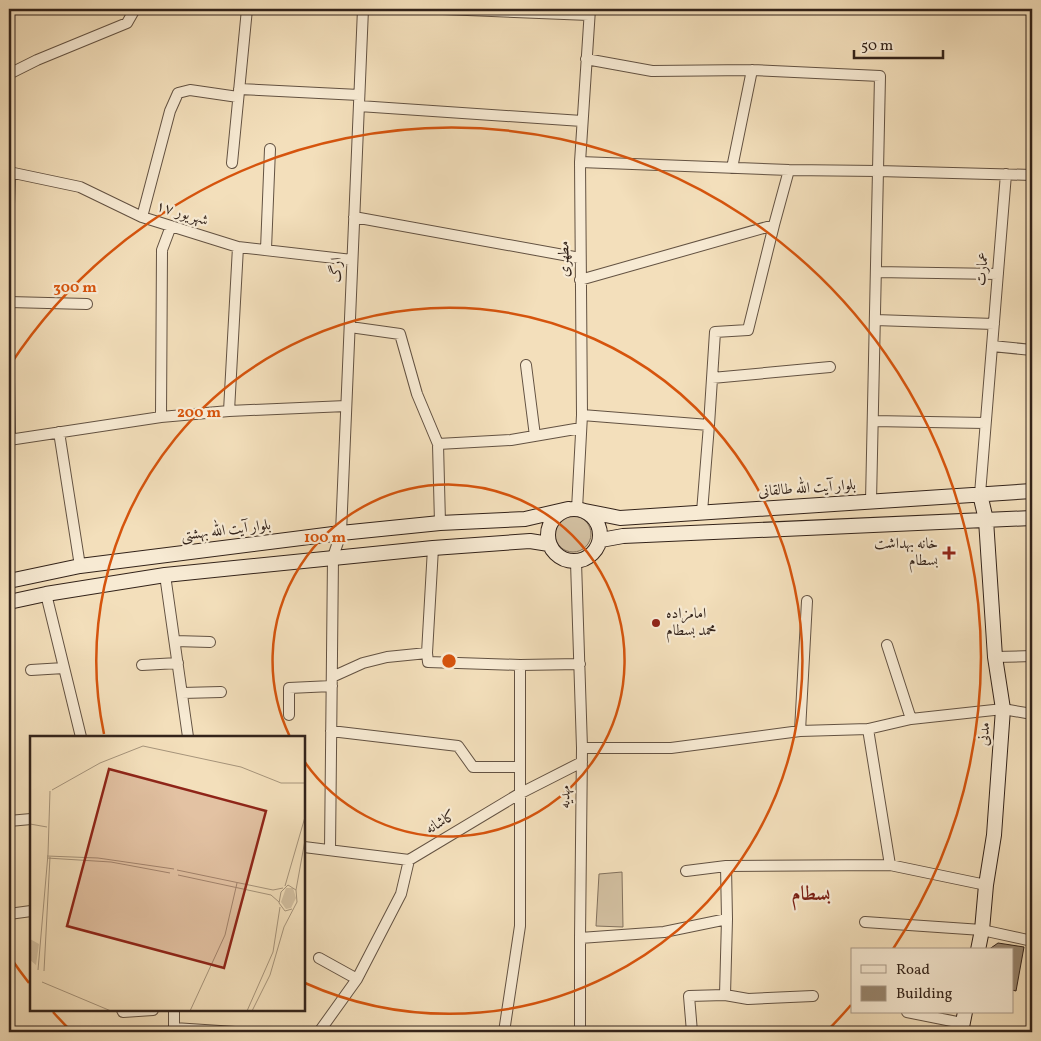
<svg xmlns="http://www.w3.org/2000/svg" width="1041" height="1041" font-family="Vollkorn,Amiri,serif">
<rect width="100%" height="100%" fill="#f3dfbb"/>
<filter id="stains"><feTurbulence type="fractalNoise" baseFrequency=".004" numOctaves="4"/><feColorMatrix values="0 0 0 0 .2 0 0 0 0 .09 0 0 0 0 .02 0 0 0 .5 -.17"/></filter>
<radialGradient id="worn" r=".72"><stop offset=".6" stop-color="#630" stop-opacity="0"/><stop offset="1" stop-color="#630" stop-opacity=".3"/></radialGradient>
<path fill="#d2bfa0" stroke="#82715d" d="M555 534a18 18 0 1 1 36 0a18 18 0 1 1-36 0Z
M 622,872 L 623,927 L 596,926 L 599,874 Z"/>
<path fill="#97856e" stroke="#33231a" d="M 998,943 L 1024,947 L 1016,991 L 1012,990 L 1012,950 L 988,950 Z"/>
<g fill="none" stroke-linecap="round" stroke-linejoin="round">
<g stroke="#635242" stroke-width="12">
<path id="street" d="M 443,9 L 589,15
M 586,59 L 652,71 L 752,70 L 880,76 L 871,501
M 9,74 L 37,60 L 127,23 L 135,9
M 239,89 L 359,95
M 359,106 L 582,121
M 580,162 L 789,170 L 878,171 L 1032,175
M 232,163 L 247,9
M 732,168 L 752,70
M 9,172 L 80,187 L 142,217 L 238,247 L 352,260
M 9,204 L 10,172
M 142,217 L 170,111 L 178,93 L 190,90 L 238,97
M 354,217 L 580,258
M 266,249 L 270,149
M 876,272 L 998,274
M 580,280 L 774,225
M 9,302 L 87,304
M 875,320 L 994,324
M 350,327 L 400,334 L 417,394 L 438,444 L 440,523
M 992,346 L 1032,350
M 526,365 L 535,436
M 712,378 L 830,367
M 9,379 L 10,440
M 229,411 L 238,247
M 582,415 L 709,425
M 161,417 L 162,250 L 171,226
M 873,421 L 985,423
M 59,432 L 80,566
M 9,440 L 161,417 L 229,411 L 346,406
M 438,444 L 511,440 L 581,428
M 980,494 L 1006,174
M 577,509 L 582,415 L 580,162 L 590,9
M 702,512 L 709,425 L 715,332 L 748,330 L 774,225 L 789,170
M 433,548 L 427,653 L 428,662 L 520,665 L 580,664
M 576,562 L 582,748 L 580,938 L 580,1032
M 165,575 L 188,737
M 46,594 L 81,737
M 175,641 L 210,642
M 887,645 L 911,719
M 995,657 L 1032,656
M 142,665 L 178,663
M 31,670 L 64,668
M 332,677 L 363,663 L 387,657 L 427,653
M 182,693 L 221,692
M 289,715 L 289,688 L 332,686
M 868,729 L 890,865
M 331,731 L 458,746 L 473,767 L 519,767
M 800,731 L 807,601
M 582,748 L 671,748 L 800,731 L 868,729 L 911,719 L 1003,709 L 1032,714
M 9,821 L 31,819
M 304,847 L 409,860 L 519,794 L 582,762
M 330,850 L 333,557 L 341,533 L 363,9
M 686,871 L 726,866 L 890,865 L 986,885
M 9,914 L 31,911
M 865,922 L 982,930 L 1032,941
M 580,938 L 664,932 L 727,919
M 319,958 L 357,979
M 725,995 L 748,999 L 813,996
M 122,1010 L 123,1012 L 153,1010
M 174,1010 L 174,1028 L 235,1032
M 907,1012 L 962,1023
M 319,1032 L 357,979 L 401,894 L 409,860
M 504,1032 L 520,926 L 520,665
M 692,1032 L 689,996 L 725,995 L 727,919 L 726,866"/>
</g>
<g stroke="#33231a" stroke-width="16">
<path id="secondary" d="M548 535a26 26 0 1 1 52 0a26 26 0 1 1-52 0Z
M 585,511 L 620,518 L 1032,491
M 601,540 L 623,536 L 1032,518
M 9,581 L 80,566 L 341,533 L 440,523 L 525,519 L 568,509
M 9,602 L 46,594 L 165,575 L 433,548 L 530,541 L 549,544
M 978,950 L 982,930 L 986,885 L 994,835 L 1003,709 L 995,657 L 986,520 L 980,494
M 961,1032 L 965,1012"/>
</g>
<use href="#street" stroke="#f7ead3" stroke-width="10"/>
<use href="#secondary" stroke="#f7ead3" stroke-width="14"/>
</g>
<g fill="none" stroke="#d6540d" stroke-width="2.5">
<path d="M290 737A176 176 0 1 1 304 761"/>
<path d="M104 734A353 353 0 1 1 305 983"/>
<path d="M851 1005A529 529 0 0 1 826 1032M72 1032A529 529 0 0 1 53 1012M29 983A529 529 0 0 1 10 957M10 365A529 529 0 0 1 893 949"/>
</g>
<g fill="#8f2418" stroke="#f7ead3" stroke-width="2">
<path d="M946.5 545.5h5v5h5v5h-5v5h-5v-5h-5v-5h5z"/>
<circle cx="656" cy="623" r="5"/>
</g>
<g text-anchor="middle" dominant-baseline="central" stroke-width="4.5" stroke-linejoin="round" paint-order="stroke">
<g font-size="15" fill="#33231a" stroke="#f7ead3">
<text transform="translate(182 214) rotate(17)">۱۷ شهریور</text>
<text transform="translate(565 259) rotate(-91)">مطهری</text>
<text transform="translate(983 269) rotate(-85)">عمارت</text>
<text transform="translate(337 270) rotate(-88)">ارگ</text>
<text transform="translate(807 489) rotate(-4)">بلوار آیت الله طالقانی</text>
<text transform="translate(226 531) rotate(-7)">بلوار آیت الله بهشتی</text>
<text transform="translate(985 734) rotate(-86)">مدنی</text>
<text transform="translate(566 797) rotate(-89)">مهدیه</text>
<text transform="translate(441 823) rotate(-31)">کاشانه</text>
</g>
<g font-size="15" fill="#33231a" stroke="#f7ead3" text-anchor="end">
<text x="938" y="544">خانه بهداشت<tspan x="938" dy="17">بسطام</tspan></text>
<text x="666" y="614" text-anchor="start">امامزاده<tspan x="666" dy="17">محمد بسطام</tspan></text>
</g>
<g font-size="20" font-weight="bold" fill="#7a1f14" stroke="#f7ead3">
<text x="811" y="895">بسطام</text>
</g>
</g>
<g transform="translate(30 736)">
<rect width="275" height="275" fill="#f3dfbb"/>
<path d="M 256,152 L 263,152 L 266,162 L 261,172 L 256,173 L 251,166 ZM 0,203 L 9,208 L 6,229 L 0,224 Z" fill="#d2bfa0"/>
<path fill="none" stroke="#a6947b" stroke-width="1" d="M 22,54 L 70,27 L 113,10 L 211,31 L 251,47 L 275,47M 0,88 L 17,91M 17,120 L 68,122 L 144,133M 17,122 L 81,126 L 140,137M 147,134 L 243,154 L 253,152M 148,139 L 241,159 L 249,166M 255,150 L 275,81M 266,154 L 275,104M 8,234 L 18,118 L 20,55M 14,235 L 20,121M 12,246 L 81,275M 160,275 L 195,199 L 207,147M 217,275 L 243,216 L 250,171M 222,275 L 240,239 L 254,191 L 267,166 L 266,154 L 258,149 L 251,156 L 249,167 L 255,175 L 262,173"/>
<path fill="#8f2418" fill-opacity="0.15" stroke="#8f2418" stroke-width="2.5" d="M 79,33 L 236,75 L 194,232 L 37,190 Z"/>
<rect width="275" height="275" fill="none" stroke="#33231a" stroke-width="2.5"/>
</g>
<circle cx="449" cy="661" r="8" fill="#d6540d" stroke="#f7ead3" stroke-width="2.5"/>
<g font-size="15" text-anchor="middle" font-weight="bold" fill="#d6540d" stroke="#f7ead3" stroke-width="4.5" stroke-linejoin="round" paint-order="stroke">
<text x="75" y="292">300 m</text>
<text x="199" y="417">200 m</text>
<text x="325" y="542">100 m</text>
</g>
<rect width="1041" height="1041" fill="none" stroke="#f3dfbb" stroke-width="30"/>
<rect x="10" y="10" width="1021" height="1021" fill="none" stroke="#33231a" stroke-width="2.5"/>
<rect x="15" y="15" width="1011" height="1011" fill="none" stroke="#33231a"/>
<rect x="851" y="948" width="162" height="65" fill="#f7ead3" stroke="#a99a89"/>
<rect x="861" y="965" width="25" height="8" fill="#f7ead3" stroke="#a99a89"/>
<text x="896" y="974" font-size="15" fill="#33231a">Road</text>
<rect x="861" y="986" width="25" height="15" fill="#97856e" stroke="#a99a89"/>
<text x="896" y="998" font-size="15" fill="#33231a">Building</text>
<path d="M854 50v8h89v-8" fill="none" stroke="#33231a" stroke-width="2.5"/>
<text x="861" y="50" font-size="15" fill="#33231a" stroke="#f7ead3" stroke-width="4" paint-order="stroke">50 m</text>
<rect width="100%" height="100%" filter="url(#stains)"/>
<rect width="100%" height="100%" fill="url(#worn)"/>
</svg>
